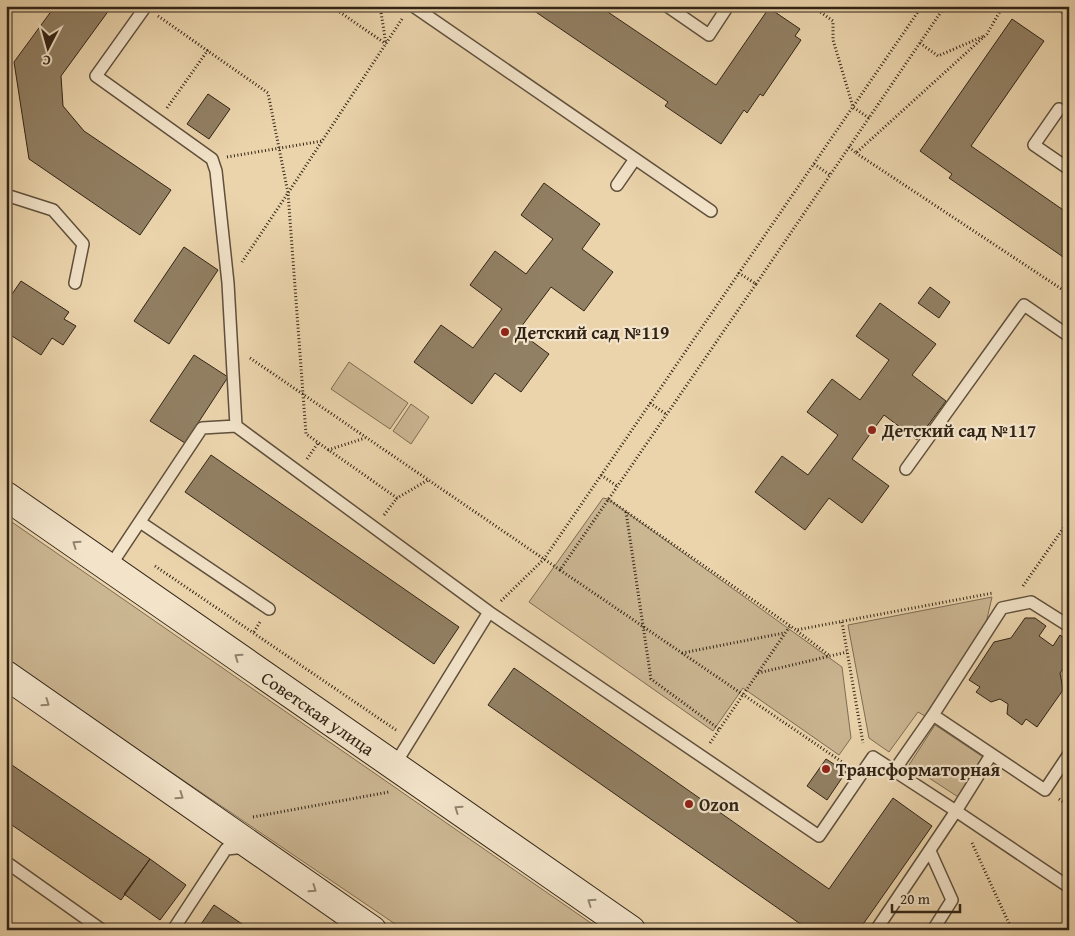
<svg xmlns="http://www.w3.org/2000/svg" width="1075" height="936" font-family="'Gentium Book Plus',serif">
<rect width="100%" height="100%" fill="#ebd4ac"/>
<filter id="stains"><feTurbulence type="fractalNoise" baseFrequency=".004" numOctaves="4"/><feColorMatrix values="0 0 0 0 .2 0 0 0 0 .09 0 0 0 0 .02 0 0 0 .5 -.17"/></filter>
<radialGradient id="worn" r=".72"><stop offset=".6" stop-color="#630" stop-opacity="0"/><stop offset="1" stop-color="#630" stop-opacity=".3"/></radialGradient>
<path fill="#cbb692" stroke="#7e6d54" d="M 349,362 L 408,403 L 390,429 L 331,389 Z
M 411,404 L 429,417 L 411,444 L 393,431 Z
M 603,498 L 608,499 L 842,667 L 851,738 L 839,755 L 743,688 L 713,731 L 529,602 Z
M 6,518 L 601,930 L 404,930 L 6,660 Z
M 992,597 L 984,632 L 925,716 L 918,712 L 889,752 L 869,738 L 848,625 Z
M 935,725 L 992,763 L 966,802 L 909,765 Z"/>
<path fill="#928064" stroke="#312416" d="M 55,6 L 112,6 L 61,76 L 63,106 L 84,131 L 171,190 L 140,235 L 29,159 L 14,62 Z
M 527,6 L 599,6 L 716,85 L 769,8 L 800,29 L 795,36 L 801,40 L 763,96 L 760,94 L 747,113 L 744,110 L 721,144 L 665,106 L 668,102 Z
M 1012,19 L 1044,41 L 971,146 L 1069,214 L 1069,261 L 949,178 L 952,174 L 920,151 Z
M 208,94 L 230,109 L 209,139 L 187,124 Z
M 544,183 L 600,224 L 582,249 L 613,272 L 584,311 L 551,287 L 518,331 L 549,354 L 521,392 L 495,373 L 472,404 L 414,362 L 441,325 L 473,348 L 502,309 L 470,285 L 495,251 L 526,274 L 553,239 L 521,215 Z
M 184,247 L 218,270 L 169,344 L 134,321 Z
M 6,281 L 10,297 L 21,281 L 69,312 L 64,319 L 76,326 L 63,345 L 52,338 L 41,355 L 6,332 Z
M 930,287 L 950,302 L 939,318 L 918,303 Z
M 880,303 L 936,344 L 912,375 L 946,401 L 917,440 L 884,415 L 852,459 L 889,486 L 862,523 L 829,498 L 805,530 L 755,492 L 782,456 L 808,475 L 838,435 L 807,412 L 832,379 L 860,400 L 889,360 L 856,336 Z
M 194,355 L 228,377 L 185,443 L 150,421 Z
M 211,455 L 459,627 L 434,664 L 185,492 Z
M 1025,618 L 1035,618 L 1046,626 L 1039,636 L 1053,646 L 1060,635 L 1069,642 L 1069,661 L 1060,673 L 1063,690 L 1037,727 L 1026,719 L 1022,725 L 1007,714 L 1008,704 L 1000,699 L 991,702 L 976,692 L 980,687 L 969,680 L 994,642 L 1011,638 Z
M 514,668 L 829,889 L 893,798 L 932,826 L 859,930 L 809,930 L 488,705 Z
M 826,759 L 846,772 L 827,800 L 807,786 Z
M 6,761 L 150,859 L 121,900 L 6,821 Z
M 150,859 L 186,885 L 160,920 L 124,894 Z
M 214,905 L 251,930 L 197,930 Z"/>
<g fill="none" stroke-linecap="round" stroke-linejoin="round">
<g stroke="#60503c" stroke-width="14">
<path id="lane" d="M 146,6 L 96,76 L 212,159 L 216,171 L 228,283 L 236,426 L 489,612
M 413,6 L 711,211
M 667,6 L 709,35 L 728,6
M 1059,109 L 1034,145 L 1069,169
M 617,185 L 635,159
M 6,195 L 53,210 L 83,244 L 75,283
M 906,469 L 1024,305 L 1069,336
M 140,522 L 269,609
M 109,568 L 202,428 L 236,426
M 933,715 L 1002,608 L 1031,602 L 1069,626
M 394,766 L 489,612 L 819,836 L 873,757 L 956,811 L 991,755
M 894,771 L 933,715 L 1045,790 L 1069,754
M 930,851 L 952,900 L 933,930
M 6,862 L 102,930
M 173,930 L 226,849 L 247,847
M 876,930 L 956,811 L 1069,887"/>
</g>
<g stroke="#312416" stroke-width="30">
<g id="secondary">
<path id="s1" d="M 6,496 L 631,930"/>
<path d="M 6,675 L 372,930"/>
</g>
</g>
<path stroke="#312416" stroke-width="3" stroke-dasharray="1 2.5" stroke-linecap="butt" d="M 331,6 L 386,44
M 380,6 L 386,44
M 812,6 L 833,21 L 833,40 L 853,107 L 869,118
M 1053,6 L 1069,17
M 158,16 L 268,93 L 288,193 L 242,262
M 402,19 L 288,193 L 306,434 L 397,498 L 428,480
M 920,43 L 938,56 L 984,36
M 167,108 L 208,50
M 849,147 L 856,153 L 987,34 L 1003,6
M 856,153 L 1069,294
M 227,157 L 322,141
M 814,164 L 830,175
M 756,284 L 945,6
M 250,358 L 560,570 L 756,284 L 739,273 L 922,6
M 650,403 L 666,414
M 328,450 L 365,438
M 307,459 L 318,443
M 601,475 L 617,486
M 608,499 L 796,630 L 993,593
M 626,512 L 651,679 L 719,729
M 384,515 L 397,498
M 155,566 L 396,730
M 560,570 L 848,766
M 1023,586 L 1069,520
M 501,601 L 544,559 L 739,273
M 842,622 L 863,743
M 797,631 L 830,656
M 254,632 L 260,622
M 682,653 L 784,633
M 758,673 L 847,652
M 710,743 L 790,626
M 1059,799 L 1069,806
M 253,817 L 389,792
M 972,843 L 1012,930"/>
<use href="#lane" stroke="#f2e3c9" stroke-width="11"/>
<use href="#secondary" stroke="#f2e3c9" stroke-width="28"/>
</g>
<defs><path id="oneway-chevron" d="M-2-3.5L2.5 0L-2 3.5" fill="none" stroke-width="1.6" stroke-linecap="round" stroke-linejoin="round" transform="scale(1.25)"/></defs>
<g stroke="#928470">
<use href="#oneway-chevron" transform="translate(76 544) rotate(-145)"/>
<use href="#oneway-chevron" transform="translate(238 657) rotate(-145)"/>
<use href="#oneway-chevron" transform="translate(46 703) rotate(35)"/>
<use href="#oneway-chevron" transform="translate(180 796) rotate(35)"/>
<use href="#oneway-chevron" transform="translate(458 809) rotate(-145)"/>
<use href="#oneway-chevron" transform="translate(313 889) rotate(35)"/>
<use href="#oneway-chevron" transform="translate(591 902) rotate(-145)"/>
</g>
<g fill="#8f2418" stroke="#f2e3c9" stroke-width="2">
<circle cx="505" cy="332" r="5"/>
<circle cx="872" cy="430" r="5"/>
<circle cx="826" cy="769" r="5"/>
<circle cx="689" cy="804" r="5"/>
</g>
<g text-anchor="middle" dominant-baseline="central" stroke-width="4.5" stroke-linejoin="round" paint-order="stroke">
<g font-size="18" font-weight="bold" fill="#312416" stroke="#f2e3c9" text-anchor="start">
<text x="515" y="332">Детский сад №119</text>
<text x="882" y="430">Детский сад №117</text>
<text x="836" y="769">Трансформаторная</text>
<text x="699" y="804">Ozon</text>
</g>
<g font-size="18" fill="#312416" stroke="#f2e3c9">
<text stroke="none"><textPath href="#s1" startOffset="380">Советская улица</textPath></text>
</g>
</g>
<rect width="1075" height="936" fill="none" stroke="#ebd4ac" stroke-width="25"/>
<rect x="8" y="8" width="1060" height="921" fill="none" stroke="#312416" stroke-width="2.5"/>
<rect x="12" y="12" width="1050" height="911" fill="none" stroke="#312416"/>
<g transform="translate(48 48) rotate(186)" stroke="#f2e3c9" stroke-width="4" paint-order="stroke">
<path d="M0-4L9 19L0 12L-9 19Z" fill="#312416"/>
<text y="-8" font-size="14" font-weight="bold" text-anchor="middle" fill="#312416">С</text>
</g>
<path d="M892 904v8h68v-8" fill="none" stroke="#312416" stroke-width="2.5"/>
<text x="900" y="904" font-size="15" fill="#312416" stroke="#f2e3c9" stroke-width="4" paint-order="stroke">20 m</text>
<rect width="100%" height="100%" filter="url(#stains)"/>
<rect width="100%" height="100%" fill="url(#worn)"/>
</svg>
